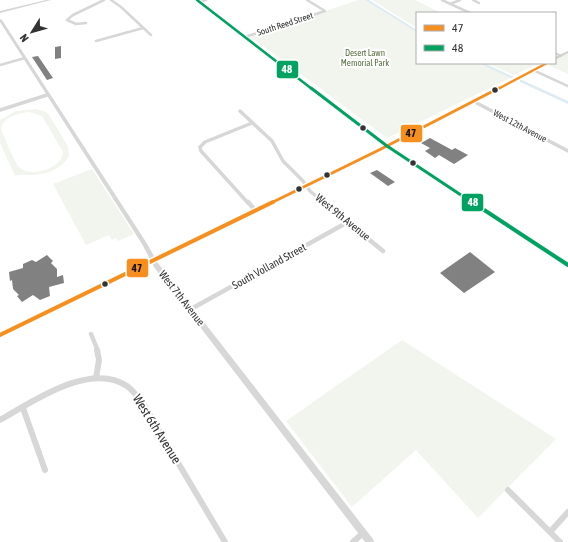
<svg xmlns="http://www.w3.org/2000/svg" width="568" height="542" font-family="'Asap Condensed',sans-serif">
<rect width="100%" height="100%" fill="#fff"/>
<path fill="#f1f5ed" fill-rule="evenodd" d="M 358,0 L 367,0 L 417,31 L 417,63 L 482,63 L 512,77 L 387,138 L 251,37 Z
M 372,0 L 415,0 L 441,13 L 417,13 L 417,28 Z
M 568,52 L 568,74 L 546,64 L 555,63 L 555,59 Z
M 486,63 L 540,63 L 514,75 Z
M 36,109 L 46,112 L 49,115 L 68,147 L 69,156 C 62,169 45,175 31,175 C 25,175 20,174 15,176 L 0,143 L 0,120 L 16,111 ZM 30,112 L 42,116 L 63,152 C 63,168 32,178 20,168 C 15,164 4,136 1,129 C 3,116 20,113 30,112 Z
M 92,169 L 134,234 L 118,241 L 116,238 L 112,240 L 109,235 L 86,245 L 53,184 Z
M 402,340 L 556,439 L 478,518 L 416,450 L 352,507 L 286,421 Z"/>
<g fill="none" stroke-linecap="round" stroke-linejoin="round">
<path fill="#ddebf3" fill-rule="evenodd" d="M 365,0 L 369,0 L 417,30 L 417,32 Z
M 479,63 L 484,63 L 514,77 L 511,78 Z
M 520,80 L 522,80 L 568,101 L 568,104 L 520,82 Z"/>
</g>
<path fill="#818181" d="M 61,46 L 61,58 L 55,59 L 55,47 Z
M 38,56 L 53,78 L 47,80 L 32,57 Z
M 430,138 L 452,150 L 455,148 L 468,155 L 454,164 L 439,155 L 435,158 L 425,151 L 430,148 L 421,143 Z
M 377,170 L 395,182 L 388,186 L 370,173 Z
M 470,252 L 495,272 L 464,293 L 440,273 Z
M 47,255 L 53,261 L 51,263 L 57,269 L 57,277 L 63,275 L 64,283 L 49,287 L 50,296 L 40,300 L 33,295 L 22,302 L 17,296 L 19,295 L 13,289 L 12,280 L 10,281 L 9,272 L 23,268 L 23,264 L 32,260 L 36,262 Z"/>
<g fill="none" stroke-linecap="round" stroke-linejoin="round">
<path stroke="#d7d7d7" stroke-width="2.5" d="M 111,0 L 121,7 L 151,35
M 307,0 L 325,11
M 442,0 L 470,13
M 473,0 L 479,3
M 199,2 L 206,0
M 450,4 L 460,0
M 86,23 L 76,24 L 67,20 L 73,15 L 104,0
M 245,37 L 325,11
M 96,41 L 143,28
M 555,53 L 561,56
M 0,65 L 25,58
M 533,70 L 568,86"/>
<path stroke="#d7d7d7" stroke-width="3.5" d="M 473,101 L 568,151
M 0,110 L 47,95
M 240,111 L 272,141 L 283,161 L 303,181 L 310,191 L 324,203
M 248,203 L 201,151 L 200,147 L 205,142 L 252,123"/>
<path stroke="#d7d7d7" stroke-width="4.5" d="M 248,202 L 255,210
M 323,202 L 383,251
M 191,309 L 348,222
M 91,334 L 98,351"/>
<path stroke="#d7d7d7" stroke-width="6" d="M 96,378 L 99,360 L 97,350
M 23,408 L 45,470
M 0,420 C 32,402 90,361 127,386 C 133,390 137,397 142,402 L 225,542
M 508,490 L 560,542
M 550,532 L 568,512
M 353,542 L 363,533"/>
<path fill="#d7d7d7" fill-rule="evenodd" d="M 46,0 L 51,0 L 0,13 L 0,11 Z
M 0,19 L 2,20 L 146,242 L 158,263 L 373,539 L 374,542 L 365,542 L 154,267 L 142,244 L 0,22 Z"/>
<path fill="#d0d0d0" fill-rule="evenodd" d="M 195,0 L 199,0 L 387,144 L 544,63 L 549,63 L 390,146 L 568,262 L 568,267 L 387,148 L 0,338 L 0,332 L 384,146 Z
M 568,51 L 568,53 L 555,60 L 555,57 Z"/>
<g stroke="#fff" stroke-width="4.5">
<path id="bus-1-far2" d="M 498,89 L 547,63"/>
</g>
<g stroke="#fff" stroke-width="5.5">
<path id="bus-1-far1" d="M 271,203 L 381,149 L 499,88"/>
</g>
<g stroke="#fff" stroke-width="7">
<path id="bus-1" d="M 0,335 L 273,202"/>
</g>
<g stroke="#fff" stroke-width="4.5">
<path id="bus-2-far2" d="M 197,0 L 312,89"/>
</g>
<g stroke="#fff" stroke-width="5.5">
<path id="bus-2-far1" d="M 311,88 L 387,146 L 473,203"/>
</g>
<g stroke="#fff" stroke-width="7">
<path id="bus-2" d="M 472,202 L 568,265"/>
</g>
<use href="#bus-1-far2" stroke="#f78f1e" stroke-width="2.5"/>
<use href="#bus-1-far1" stroke="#f78f1e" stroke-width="3"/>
<use href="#bus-1" stroke="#f78f1e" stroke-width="4"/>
<use href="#bus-2-far2" stroke="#00a261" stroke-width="2.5"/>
<use href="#bus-2-far1" stroke="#00a261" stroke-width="3"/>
<use href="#bus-2" stroke="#00a261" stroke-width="4"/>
</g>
<g fill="#333" stroke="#fff" stroke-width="1.5">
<circle cx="495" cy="90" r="3.5"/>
<circle cx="363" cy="128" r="3.5"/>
<circle cx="413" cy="163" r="3.5"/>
<circle cx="327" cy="175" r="3.5"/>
<circle cx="299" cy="189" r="3.5"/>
<circle cx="105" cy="284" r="3.5"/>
</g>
<g text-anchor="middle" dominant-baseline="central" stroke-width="4" stroke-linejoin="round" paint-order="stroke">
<g font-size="9" fill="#333" stroke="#fff">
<text transform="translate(285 24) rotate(-18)">South Reed Street</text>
<text transform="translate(520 126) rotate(28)">West 12th Avenue</text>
</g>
<g font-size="9" fill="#56703f" stroke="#fff">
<text x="365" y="53">Desert Lawn<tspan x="365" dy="10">Memorial Park</tspan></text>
</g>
<g font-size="11" fill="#333" stroke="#fff">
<text transform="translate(343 217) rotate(39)">West 9th Avenue</text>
<text transform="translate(269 266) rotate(-29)">South Volland Street</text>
<text transform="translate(182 298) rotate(52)">West 7th Avenue</text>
</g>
<g font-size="13" fill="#333" stroke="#fff">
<text transform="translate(157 429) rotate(58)">West 6th Avenue</text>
</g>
</g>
<g stroke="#fff" stroke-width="1.5">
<rect x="276" y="60" width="23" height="19" rx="4" fill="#00a261"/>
<rect x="400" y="124" width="23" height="19" rx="4" fill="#f78f1e"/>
<rect x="461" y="193" width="23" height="19" rx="4" fill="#00a261"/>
<rect x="126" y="258" width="23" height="20" rx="4" fill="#f78f1e"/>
</g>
<g font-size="11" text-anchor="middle" font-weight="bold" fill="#fff">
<text x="287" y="73">48</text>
<text x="473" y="206">48</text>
</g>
<g font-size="11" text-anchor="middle" font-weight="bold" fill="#111">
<text x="411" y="137">47</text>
<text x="137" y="272">47</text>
</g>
<rect x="416" y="12" width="140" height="52" fill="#ffffff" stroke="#adadad"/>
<rect x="424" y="25" width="20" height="6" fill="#f78f1e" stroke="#adadad"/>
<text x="452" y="32" font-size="12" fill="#333333">47</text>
<rect x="424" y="45" width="20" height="6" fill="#00a261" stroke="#adadad"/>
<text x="452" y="52" font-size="12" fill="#333333">48</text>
<g transform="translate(32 32) rotate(233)" stroke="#ffffff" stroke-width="3" paint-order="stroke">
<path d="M0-3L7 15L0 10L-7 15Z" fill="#333333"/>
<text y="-6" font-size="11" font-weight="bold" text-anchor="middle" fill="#333333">N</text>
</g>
</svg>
